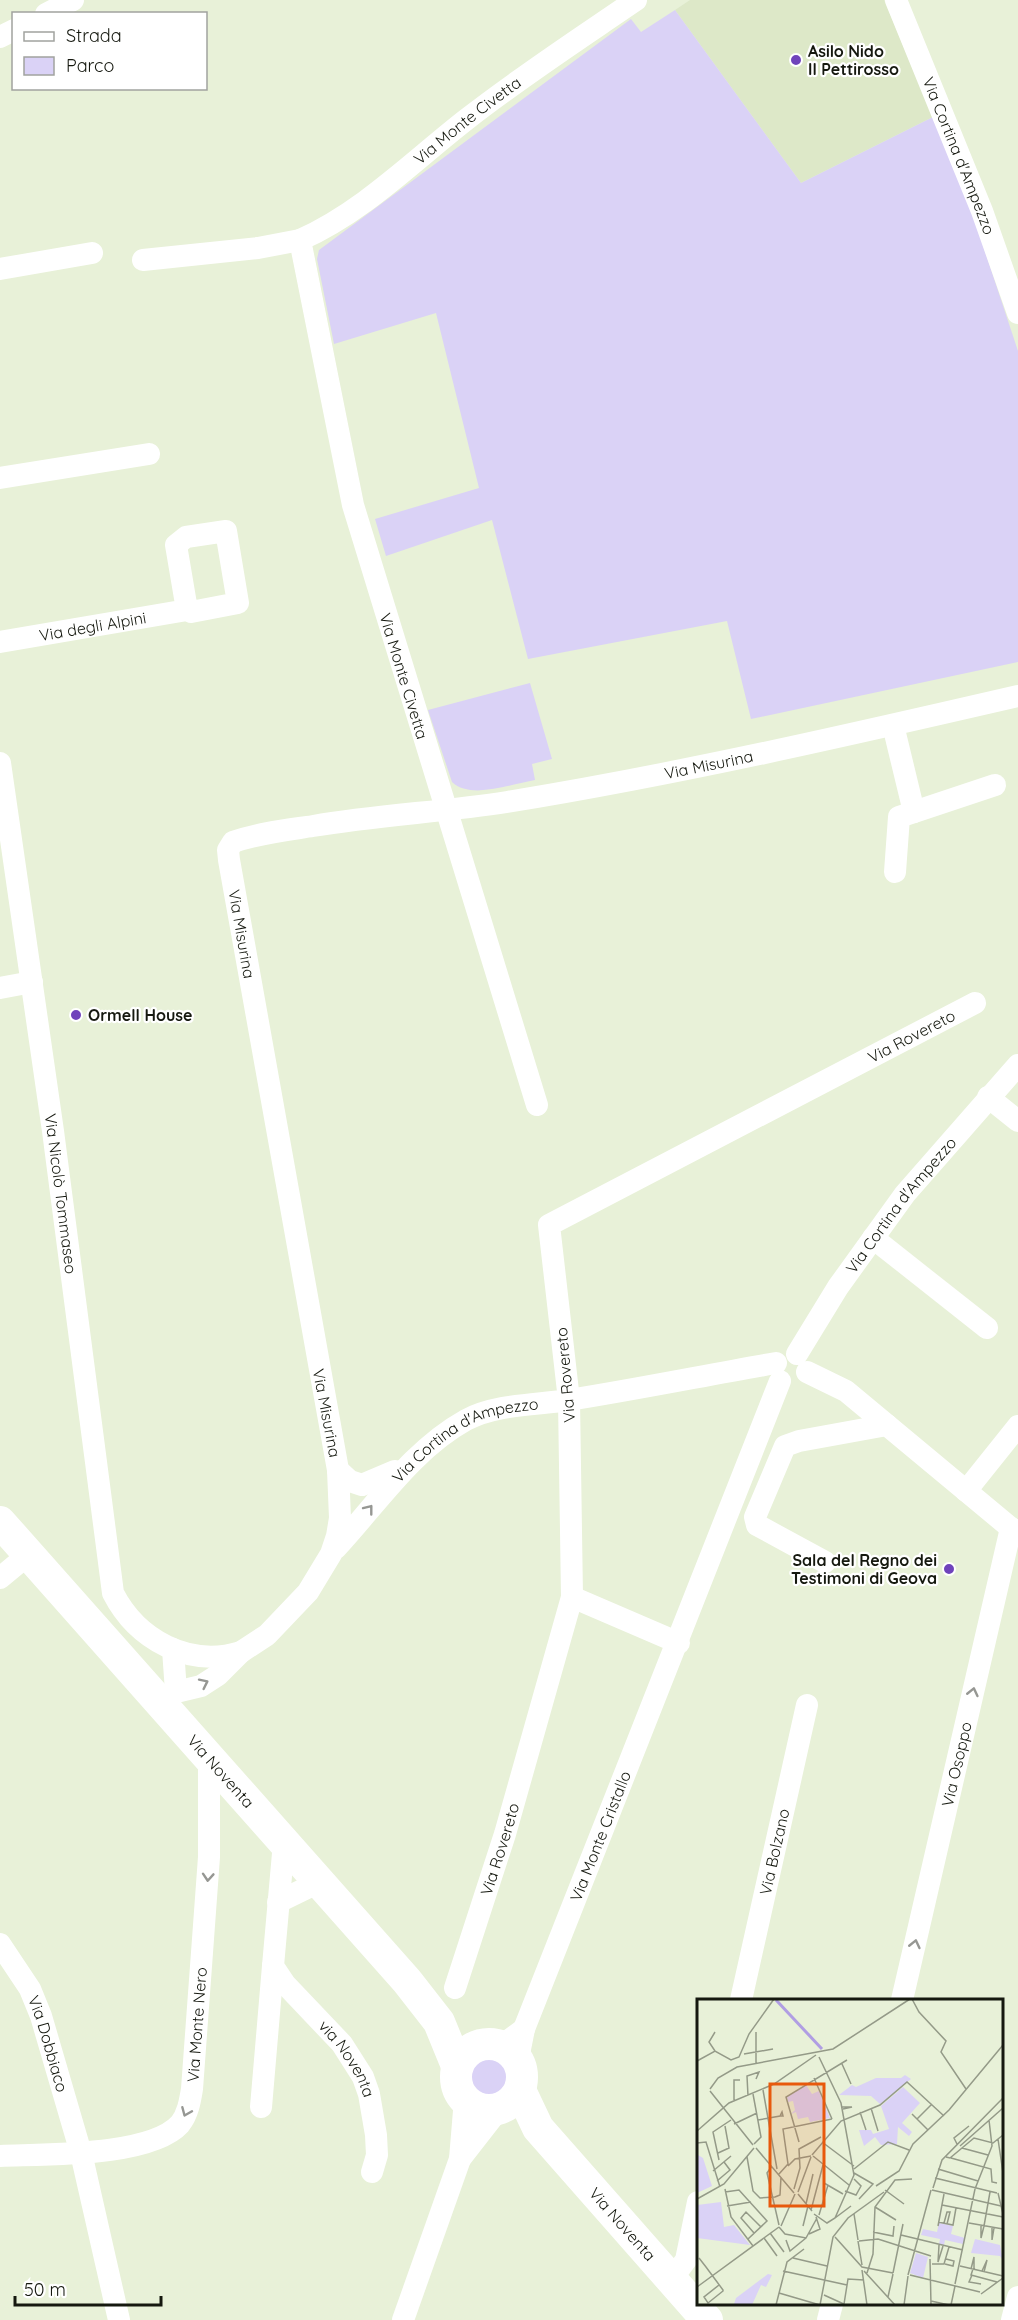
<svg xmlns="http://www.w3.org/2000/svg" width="1018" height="2320" font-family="Quicksand,sans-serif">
<rect width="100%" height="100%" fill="#e8f1d8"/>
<path fill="#dde8c8" d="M 690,0 L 884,0 L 933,117 L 801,183 L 675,10 Z"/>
<path fill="#dad2f6" d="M 675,10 L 801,183 L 933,117 L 965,191 L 1018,351 L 1018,662 L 751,719 L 727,621 L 528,659 L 492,520 L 386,556 L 375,519 L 479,488 L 436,313 L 334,344 L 317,259 L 319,250 L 631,19 L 641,32 Z
M 530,683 L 552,759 L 532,764 L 535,780 C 511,784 471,800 452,782 L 428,710 Z
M470 2075a20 20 0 1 1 40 0a20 20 0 1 1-40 0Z"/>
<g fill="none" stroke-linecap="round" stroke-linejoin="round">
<g stroke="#fff" stroke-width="22">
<path id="s1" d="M 896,0 L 982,211 L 1018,313"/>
<path d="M 46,14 L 73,0"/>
<path d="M 0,37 L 14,30"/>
<path d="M 143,260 L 258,248 L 300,240"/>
<path d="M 0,269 L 92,253"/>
<path d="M 0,478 L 149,454"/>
<path id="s2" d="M 0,642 L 187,610 L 176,545 L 186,537 L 226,531 L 238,603 L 191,612 L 187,610"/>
<path d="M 893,725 L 914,812 L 899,817 L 895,872"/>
<path id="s3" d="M 0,763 L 53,1131 L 113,1593 C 137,1640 189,1668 241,1652"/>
<path d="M 914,812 L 995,785"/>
<path d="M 0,988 L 32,982"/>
<path d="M 988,1097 L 1018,1121"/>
<path id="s4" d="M 537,1105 L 353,505 L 300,240 C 363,212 413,161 467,119 C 522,76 579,39 636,0"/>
<path d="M 873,1238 L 987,1328"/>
<path id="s5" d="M 797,1354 L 838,1287 L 905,1194 L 1018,1065"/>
<path d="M 807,1372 L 846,1391 L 1018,1534"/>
<path d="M 338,1470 L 350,1481 L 362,1485 L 395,1471"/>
<path d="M 966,1491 L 1018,1426"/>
<path id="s6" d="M 336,1548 C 377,1504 412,1450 466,1420 C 496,1404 536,1405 569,1400 C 638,1389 707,1375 776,1363"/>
<path d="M 825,1562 L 757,1525 L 755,1517 L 785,1446 L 799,1441 L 887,1425"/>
<path d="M 0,1578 L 29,1554"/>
<path d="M 572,1597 L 679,1643"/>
<path d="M 173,1649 L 176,1692"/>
<path id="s7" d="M 161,1705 L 176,1692 L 201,1686 L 218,1675 L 241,1652 L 267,1635 L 308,1592 L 331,1554 L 337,1536 L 340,1518 L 338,1470 L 229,860 L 228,850 L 233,842 C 259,833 287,830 313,826 C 378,815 443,812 507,802 C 679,774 849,735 1018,696"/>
<path id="s8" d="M 284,1842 L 273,1966 L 285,1984 L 342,2044 L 363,2077 L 369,2094 L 376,2135 L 377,2155 L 372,2172"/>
<path d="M 278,1902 L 319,1882"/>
<path id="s9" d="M 0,1944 L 30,1989 L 41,2016 L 81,2153 L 119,2320"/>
<path id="s10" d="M 455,1988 L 505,1834 L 572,1597 L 569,1400 L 549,1225 L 975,1003"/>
<path id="s11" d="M 741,2000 L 807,1705"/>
<path id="s12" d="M 902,2000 L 1011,1528"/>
<path d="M 501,2046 L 524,2029"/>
<path id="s13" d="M 518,2059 L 524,2029 L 780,1381"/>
<path d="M 261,2107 L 273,1966"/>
<path id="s14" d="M 0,2156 C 43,2154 150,2157 180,2124 C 188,2114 190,2101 192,2089 L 209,1857 L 209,1758"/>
<path d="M 460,2159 L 499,2109"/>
<path d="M 671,2280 L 686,2260 L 698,2202"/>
<path d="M 403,2320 L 460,2159 L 465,2099"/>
<path d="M 828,2320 L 832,2304"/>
<path d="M 1012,2320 L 1018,2297"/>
</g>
<g stroke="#fff" stroke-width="32">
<path id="s15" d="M 0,1522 L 407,1981 L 439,2022 L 457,2066"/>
<circle cx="489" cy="2077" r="33"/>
<path id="s16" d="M 520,2090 L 538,2128 L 707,2320"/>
</g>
</g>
<defs><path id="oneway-chevron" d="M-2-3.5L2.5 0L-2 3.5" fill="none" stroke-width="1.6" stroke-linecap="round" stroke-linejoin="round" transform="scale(1.5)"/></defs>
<g stroke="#969793">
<use href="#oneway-chevron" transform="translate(369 1509) rotate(-52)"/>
<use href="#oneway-chevron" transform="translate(204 1683) rotate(-26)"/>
<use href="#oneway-chevron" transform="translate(973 1692) rotate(-77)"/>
<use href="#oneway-chevron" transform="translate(208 1877) rotate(94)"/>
<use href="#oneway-chevron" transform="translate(915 1944) rotate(-77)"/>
<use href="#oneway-chevron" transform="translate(186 2112) rotate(113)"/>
</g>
<g fill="#6f43bb" stroke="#fff" stroke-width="2">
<circle cx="796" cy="60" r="6"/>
<circle cx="76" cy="1015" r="6"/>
<circle cx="949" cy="1569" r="6"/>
</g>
<g text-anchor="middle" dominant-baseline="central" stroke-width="4.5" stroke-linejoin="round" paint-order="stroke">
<g font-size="16" font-weight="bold" fill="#15180f" stroke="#fff" text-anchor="start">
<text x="808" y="51">Asilo Nido<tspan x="808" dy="18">Il Pettirosso</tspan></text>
<text x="88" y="1015">Ormell House</text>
<text x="937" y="1560" text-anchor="end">Sala del Regno dei<tspan x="937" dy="18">Testimoni di Geova</tspan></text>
</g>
<g font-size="16" fill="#15180f" stroke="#fff">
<text stroke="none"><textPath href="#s4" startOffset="1104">Via Monte Civetta</textPath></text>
<text stroke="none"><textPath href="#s1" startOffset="168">Via Cortina d'Ampezzo</textPath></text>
<text stroke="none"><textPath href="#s2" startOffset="94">Via degli Alpini</textPath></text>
<text transform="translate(404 676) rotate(73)">Via Monte Civetta</text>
<text stroke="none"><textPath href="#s7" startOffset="1440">Via Misurina</textPath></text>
<text transform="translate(242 934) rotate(80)">Via Misurina</text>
<text stroke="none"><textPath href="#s10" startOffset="1190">Via Rovereto</textPath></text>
<text stroke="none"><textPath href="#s3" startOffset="435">Via Nicolò Tommaseo</textPath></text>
<text stroke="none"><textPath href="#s5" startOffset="182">Via Cortina d'Ampezzo</textPath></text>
<text transform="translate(565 1375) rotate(-95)">Via Rovereto</text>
<text transform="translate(327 1413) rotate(79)">Via Misurina</text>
<text stroke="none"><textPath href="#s6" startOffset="174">Via Cortina d'Ampezzo</textPath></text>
<text stroke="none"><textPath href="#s12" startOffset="242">Via Osoppo</textPath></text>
<text stroke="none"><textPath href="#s15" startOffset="333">Via Noventa</textPath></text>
<text stroke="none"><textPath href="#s13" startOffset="238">Via Monte Cristallo</textPath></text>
<text stroke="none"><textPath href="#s10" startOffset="146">Via Rovereto</textPath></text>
<text stroke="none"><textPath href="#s11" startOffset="152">Via Bolzano</textPath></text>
<text stroke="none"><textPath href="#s14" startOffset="288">Via Monte Nero</textPath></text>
<text stroke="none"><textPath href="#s9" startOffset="112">Via Dobbiaco</textPath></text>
<text stroke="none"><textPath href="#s8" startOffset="244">via Noventa</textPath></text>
<text stroke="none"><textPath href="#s16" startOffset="170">Via Noventa</textPath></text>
</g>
</g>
<g transform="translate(697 1999)">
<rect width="306" height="306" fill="#e8f1d8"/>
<path d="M 208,76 L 214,80 L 183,105 L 174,97 L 142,96 L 155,86 L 159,88 L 179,79 L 204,79 ZM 109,86 L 115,95 L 122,92 L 133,119 L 113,123 L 111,118 L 101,120 L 99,113 L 94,115 L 98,111 L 96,102 L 91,103 L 90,98 ZM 206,88 L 223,104 L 205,124 L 215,133 L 212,137 L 201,128 L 200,145 L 184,146 L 178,138 L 167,147 L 162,131 L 174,131 L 176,135 L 192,130 L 184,107 ZM 1,156 L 6,159 L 15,187 L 0,194 ZM 24,203 L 27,228 L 37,226 L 53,246 L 0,239 L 0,206 ZM 242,224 L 256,227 L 254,235 L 268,239 L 266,245 L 248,241 L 247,246 L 242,245 L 243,240 L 224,236 L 226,230 L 240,233 ZM 278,240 L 303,246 L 306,262 L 303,257 L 274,254 ZM 219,254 L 231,258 L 226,279 L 213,274 ZM 71,275 L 75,276 L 69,288 L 64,286 L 55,306 L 31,306 L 37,305 L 39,299 Z" fill="#dad2f6"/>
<path fill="none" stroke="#b09ee3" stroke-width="3" d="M 79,1 L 125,50"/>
<path fill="none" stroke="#949a88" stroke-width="1.5" d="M 215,0 L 222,13 L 249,42 L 244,53 L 269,90M 18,52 L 12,43 L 18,33M 47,55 L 76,50M 0,62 L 18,52 L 34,61 L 42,58 L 52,35 L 77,0M 59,65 L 59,33M 145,65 L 154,85M 117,79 L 135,120M 13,90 L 21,79 L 40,68 L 136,50 L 213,0M 66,91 L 80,170M 13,92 L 56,146M 56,95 L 64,138 L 57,145M 51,97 L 50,77 L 62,73 L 59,80M 37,101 L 37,81 L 43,81M 145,108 L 155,108 L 146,110M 174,109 L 181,132M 163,113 L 169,131M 215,115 L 231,131M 220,120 L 235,105M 61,121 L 83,117 L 85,113 L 86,117 L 83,117M 37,125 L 60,114M 0,132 L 32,104 L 77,85 L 119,56M 301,140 L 306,174M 102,143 L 89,98 L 150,61M 125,143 L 157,167M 0,144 L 9,143 L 23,188M 260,145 L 257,139 L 272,127M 263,147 L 306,109M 59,149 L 97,194M 265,149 L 291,156M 21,154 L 32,149 L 28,127M 115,156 L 144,122 L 183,106 L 210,83 L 247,117M 116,157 L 152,186M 50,158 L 56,192 L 63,199 L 78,198M 249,158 L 253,159 L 277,139 L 296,144 L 306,136M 254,159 L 294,170 L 295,183 L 300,184M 22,161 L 16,133 L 34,121M 75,167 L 70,174 L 82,226M 91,167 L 98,160 L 114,157M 157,170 L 191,143 L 212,151M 241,170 L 281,182M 16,172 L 34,157M 157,174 L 176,185 L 162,200M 82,175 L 91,165 L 86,130 L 135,120M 238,179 L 300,194M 20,182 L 33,171 L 27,163M 127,184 L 146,195M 179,187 L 202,172 L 216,145 L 252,111 L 306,46M 236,189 L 245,161 L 306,99M 28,190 L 34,218 L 56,247M 97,190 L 103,169 L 102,150 L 124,138M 188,191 L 207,205M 235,191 L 304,207M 148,192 L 159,196 L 164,187 L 157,180M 28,193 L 42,191 L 70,222 L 51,240M 101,193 L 114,158M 301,194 L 306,215M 101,195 L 115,212M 78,198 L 83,196 L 84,178M 0,200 L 27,185 L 57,149M 109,205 L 116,175M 245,206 L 306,218M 30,207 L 54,203M 178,208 L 199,221M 114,211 L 126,166M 117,215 L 130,224 L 138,219 L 157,176 L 144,104 L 122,58M 157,215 L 161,241M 122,216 L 131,186M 138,219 L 154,207M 241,223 L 256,226 L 259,209M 247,224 L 250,213 L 253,213 L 250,225M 272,224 L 306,230M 84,227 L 98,195M 106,227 L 111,207M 241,227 L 247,195M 284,227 L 284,239 L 287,227M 287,227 L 293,193M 82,228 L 88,235 L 109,239 L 120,219M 295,229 L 295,241 L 297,229M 176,233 L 196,237 L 197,227M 57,234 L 44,219 L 49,213 L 64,228M 73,234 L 87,253M 112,235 L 123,230 L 119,218M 204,236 L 266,251M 138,238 L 165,268 L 196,274M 67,239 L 80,257M 89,241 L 93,252 L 109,239M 161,242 L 165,266M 162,242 L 181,240 L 234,257M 242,246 L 241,263 L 246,247M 2,259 L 9,268 L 26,291 L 26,292 L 11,304 L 7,298 L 22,286M 96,259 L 130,267M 233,260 L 234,306M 235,265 L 247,265 L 252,248M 248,265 L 256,267 L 257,262 L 249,260M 263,267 L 306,277M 274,270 L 277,258 L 277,270M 276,270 L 274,276 L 300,283M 165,271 L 170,306M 86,272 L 150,286M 167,272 L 198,306M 285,272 L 290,261 L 287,273M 170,274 L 176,255 L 178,208 L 198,181 L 215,180M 196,274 L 206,225M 211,276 L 234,191M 213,276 L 283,293M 275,276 L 272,283 L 284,285M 258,285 L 278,190 L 295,147 L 292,121M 0,288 L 82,228M 82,294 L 123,306M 284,295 L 306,279M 127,296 L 149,306M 191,298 L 196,275M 234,302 L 252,306M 147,305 L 151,280 L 167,281M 79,306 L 90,263 L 107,250M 123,306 L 136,238 L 151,219 L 187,193M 207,306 L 211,277M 254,306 L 258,287"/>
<path fill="#e8590c" fill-opacity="0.15" stroke="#e8590c" stroke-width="3" d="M 73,85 L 127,85 L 127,207 L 73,207 Z"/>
<rect width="306" height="306" fill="none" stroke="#15180f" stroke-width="3"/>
</g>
<rect x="12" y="12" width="195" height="78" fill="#ffffff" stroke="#a1a39f" stroke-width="1.5"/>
<rect x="24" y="32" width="30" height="9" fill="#ffffff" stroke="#a1a39f" stroke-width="1.5"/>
<text x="66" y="42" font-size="18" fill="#15180f">Strada</text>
<rect x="24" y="57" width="30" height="18" fill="#dad2f6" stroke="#a1a39f" stroke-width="1.5"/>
<text x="66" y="72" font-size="18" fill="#15180f">Parco</text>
<path d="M15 2296v9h146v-9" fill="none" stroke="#15180f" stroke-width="3"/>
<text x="24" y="2296" font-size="18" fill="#15180f" stroke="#ffffff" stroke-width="4.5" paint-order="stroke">50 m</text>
</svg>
